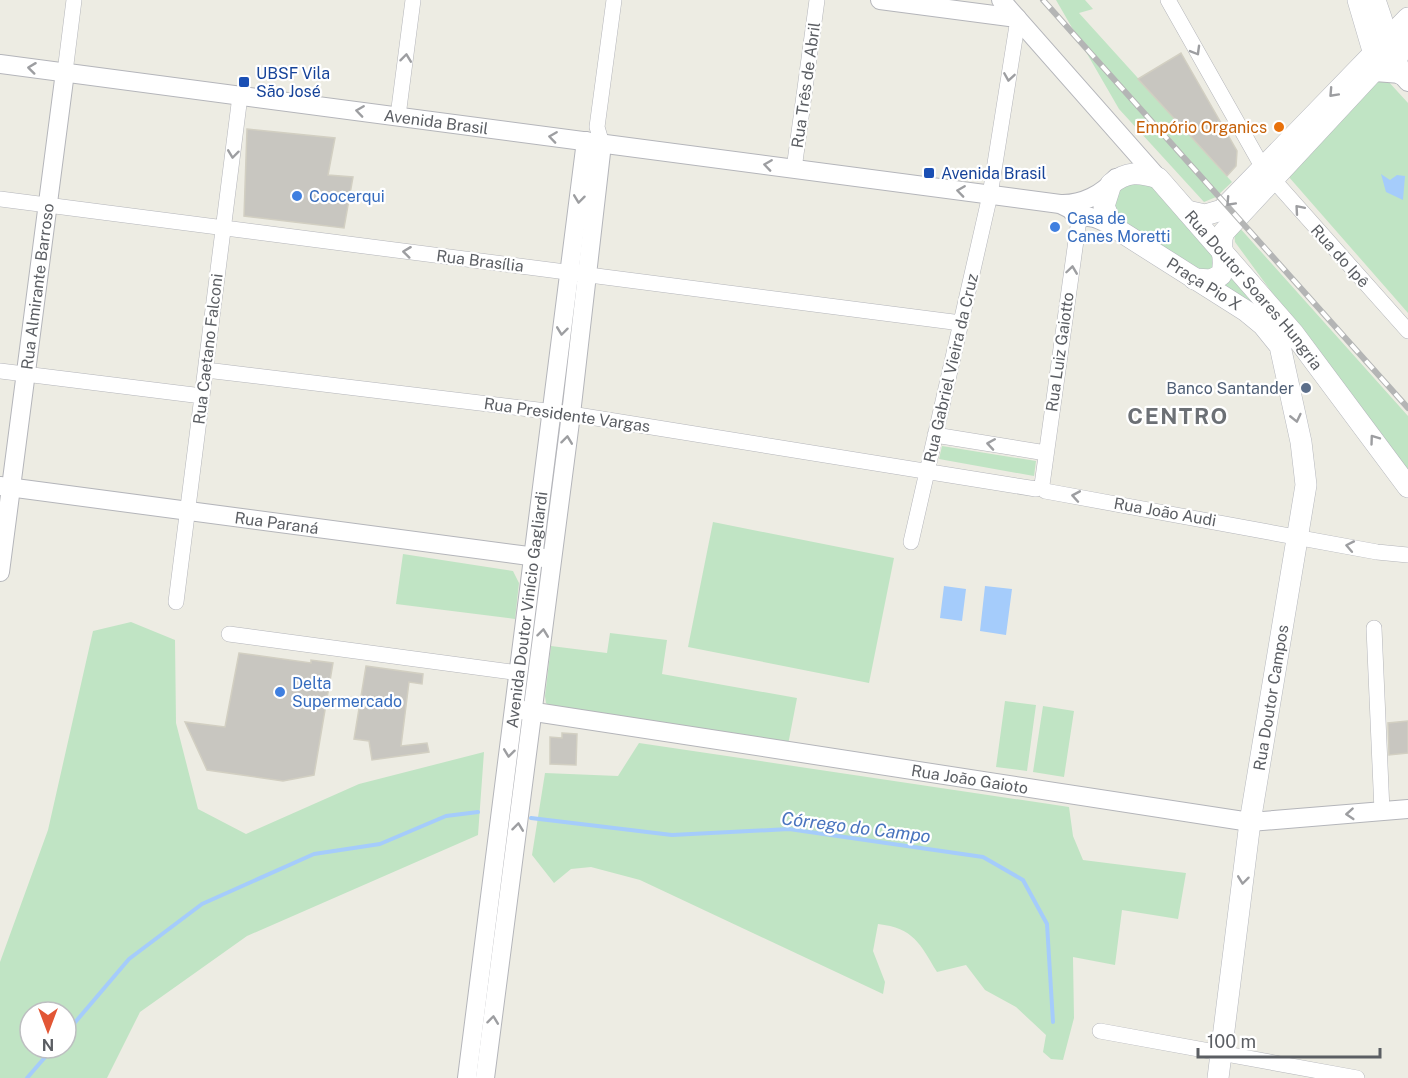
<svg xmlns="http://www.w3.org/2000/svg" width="1408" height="1078" font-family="'Public Sans',sans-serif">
<rect width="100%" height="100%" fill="#edece3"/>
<path fill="#c0e4c4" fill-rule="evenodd" d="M 1056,0 L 1085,0 L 1093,9 L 1079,13 L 1232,182 L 1216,197 L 1204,202 L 1119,109 Z
M 1379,80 L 1387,80 L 1408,103 L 1408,313 L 1288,176 Z
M 1149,179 L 1291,341 L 1117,222 L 1113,191 L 1117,185 Z
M 1238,226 L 1408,416 L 1408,478 L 1235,242 L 1234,232 Z
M 942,446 L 1036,461 L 1034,476 L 939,459 Z
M 713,522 L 894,558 L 869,683 L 688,647 Z
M 403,554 L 513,571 L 519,583 L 515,619 L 396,604 Z
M 131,622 L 175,640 L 176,723 L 198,809 L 246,834 L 359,784 L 484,752 L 478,835 L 247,936 L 140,1012 L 107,1078 L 0,1078 L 0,962 L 48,830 L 93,631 ZM 30,1012 L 66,1012 L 66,1048 L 30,1048 Z
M 610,633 L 667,640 L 662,674 L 797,698 L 788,745 L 551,708 L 546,703 L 545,696 L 551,646 L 607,653 Z
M 1005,701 L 1036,705 L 1027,771 L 996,767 Z
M 1043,706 L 1074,711 L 1064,777 L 1033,772 Z
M 639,743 L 1069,807 L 1073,836 L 1083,860 L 1186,873 L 1178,919 L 1122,910 L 1115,965 L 1073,957 L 1074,1018 L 1063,1060 L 1051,1059 L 1043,1052 L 1046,1035 L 1016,1007 L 985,990 L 966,965 L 937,972 C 920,944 914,928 878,924 L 873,951 L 885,982 L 883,994 L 640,880 L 591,867 L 571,869 L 554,883 L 532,855 L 545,773 L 618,776 Z"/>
<path fill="#a5ccfb" d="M 1381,174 L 1390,180 L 1397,175 L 1405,176 L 1403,200 L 1386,192 Z
M 944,586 L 966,589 L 962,621 L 940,618 Z
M 985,586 L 1012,589 L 1006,635 L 980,631 Z"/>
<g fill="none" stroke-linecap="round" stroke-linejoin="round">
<path stroke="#a5ccfb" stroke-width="4" d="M 531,818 L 672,835 L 789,829 L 983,857 L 1023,880 L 1047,924 L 1053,1022
M 66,1033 L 129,959 L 202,904 L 314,854 L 380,844 L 446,816 L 478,812
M 27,1078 L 53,1048"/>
</g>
<path fill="#c8c6c0" stroke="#d2cfc2" stroke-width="1.5" d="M 1181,53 L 1237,151 L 1236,166 L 1227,176 L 1138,79 Z
M 247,129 L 335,138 L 328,175 L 353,177 L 344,228 L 244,216 Z
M 239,653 L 311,663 L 311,660 L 333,663 L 314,775 L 283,781 L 207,770 L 185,722 L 225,727 Z
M 366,666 L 423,674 L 422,684 L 409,682 L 401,746 L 427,743 L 429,752 L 372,760 L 369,741 L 354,739 Z
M 1408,721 L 1408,753 L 1389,755 L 1388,723 Z
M 562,733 L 577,734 L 576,765 L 550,764 L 550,737 L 562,738 Z"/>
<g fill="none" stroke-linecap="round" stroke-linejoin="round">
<g stroke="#b4b5ba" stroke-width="16">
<path id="minor" d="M 1168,0 L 1263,168 L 1408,331
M 65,72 L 74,0
M 398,116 L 413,0
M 602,144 L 597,127 L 614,0
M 794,169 L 817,0
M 0,199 L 961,323
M 206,370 L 571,414 L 1036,489 L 1042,485
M 0,371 L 202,396
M 935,435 L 1046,453
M 1042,485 L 1045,491 L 1377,552 L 1408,555
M 1042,485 L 1079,219
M 911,542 L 990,195 L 1018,19
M 176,602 L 240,96
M 1374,628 L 1382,811
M 229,634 L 519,673
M 1100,1031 L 1357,1078"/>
</g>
<g stroke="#b4b5ba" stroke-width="20">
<g id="tertiary">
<path d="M 880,0 L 1017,18"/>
<path d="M 1001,0 L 1158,178"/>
<path id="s1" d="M 0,64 L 1060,204 L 1070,209 L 1079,219 C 1090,213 1102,221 1112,226"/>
<path d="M 1375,72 L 1401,74 L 1408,82"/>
<path d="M 1060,204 C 1082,205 1103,194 1116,178"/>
<path id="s2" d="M 0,486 L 544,558"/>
<path id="s3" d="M 0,572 L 65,72"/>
<path id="s4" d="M 522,710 L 1250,822 L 1408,809"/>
<path id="s5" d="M 467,1078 L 586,141"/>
<path d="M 485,1078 L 571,414 L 602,144"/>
</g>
</g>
<g stroke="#b5b7bd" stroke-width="22">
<g id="secondary">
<path d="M 1358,0 L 1373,51"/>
<path d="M 1401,74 L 1396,60 L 1408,36"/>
<path d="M 1187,211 L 1205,215 L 1222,210 L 1408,18"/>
<path d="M 1194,279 L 1211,280 L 1221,275 C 1228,260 1217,247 1224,232 L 1383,61 C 1392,41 1381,19 1375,0"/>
<path id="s6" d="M 1218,1078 L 1250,822 L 1306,485 L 1301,442 L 1280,346 L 1263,325 L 1246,311 L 1112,226 L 1104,206 L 1111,184 C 1127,171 1139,172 1158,178 L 1294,334 L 1408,487"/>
</g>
</g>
<use href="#minor" stroke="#fff" stroke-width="15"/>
<use href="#tertiary" stroke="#fff" stroke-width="18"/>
<use href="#secondary" stroke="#fff" stroke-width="21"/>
<g stroke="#b4b5b5" stroke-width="6">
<path id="rail" d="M 1043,0 L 1408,408"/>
</g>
<use href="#rail" stroke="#fff" stroke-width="4" stroke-dasharray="11" stroke-linecap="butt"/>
</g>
<defs><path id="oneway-chevron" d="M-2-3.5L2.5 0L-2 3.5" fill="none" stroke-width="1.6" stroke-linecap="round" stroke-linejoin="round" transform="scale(1.5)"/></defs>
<g stroke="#9d9ea1">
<use href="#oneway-chevron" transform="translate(1196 51) rotate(60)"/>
<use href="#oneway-chevron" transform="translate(406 58) rotate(-83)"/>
<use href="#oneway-chevron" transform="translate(32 68) rotate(-173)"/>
<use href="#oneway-chevron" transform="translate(1009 77) rotate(99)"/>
<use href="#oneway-chevron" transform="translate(1333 93) rotate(133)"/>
<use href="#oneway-chevron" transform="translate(360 111) rotate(-172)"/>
<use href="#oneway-chevron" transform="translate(553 137) rotate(-172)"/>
<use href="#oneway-chevron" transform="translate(233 154) rotate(97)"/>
<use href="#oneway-chevron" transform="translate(768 165) rotate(-172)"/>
<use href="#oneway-chevron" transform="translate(961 191) rotate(-172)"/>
<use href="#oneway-chevron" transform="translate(579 199) rotate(97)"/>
<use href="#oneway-chevron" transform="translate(1230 202) rotate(133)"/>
<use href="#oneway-chevron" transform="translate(1299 209) rotate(-131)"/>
<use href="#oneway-chevron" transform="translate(407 252) rotate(-173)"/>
<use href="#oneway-chevron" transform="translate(1072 270) rotate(-82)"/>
<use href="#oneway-chevron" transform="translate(562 331) rotate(97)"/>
<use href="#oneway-chevron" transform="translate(1296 418) rotate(77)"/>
<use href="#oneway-chevron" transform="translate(1374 439) rotate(-126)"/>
<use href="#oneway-chevron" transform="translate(567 440) rotate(-83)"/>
<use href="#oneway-chevron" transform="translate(991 444) rotate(-171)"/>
<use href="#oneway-chevron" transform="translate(1076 496) rotate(-170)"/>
<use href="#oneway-chevron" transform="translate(1350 546) rotate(-169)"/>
<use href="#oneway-chevron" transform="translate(543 633) rotate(-83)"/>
<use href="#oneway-chevron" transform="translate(509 753) rotate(97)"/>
<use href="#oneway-chevron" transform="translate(1350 814) rotate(176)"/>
<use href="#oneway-chevron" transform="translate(518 827) rotate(-83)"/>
<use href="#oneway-chevron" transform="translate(1243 880) rotate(97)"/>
<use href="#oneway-chevron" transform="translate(493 1020) rotate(-83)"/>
</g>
<g fill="#1a4fb4" stroke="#fff" stroke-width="2">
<rect x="238" y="76" width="12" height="12" rx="3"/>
<rect x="923" y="167" width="12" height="12" rx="3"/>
</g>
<circle fill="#e8710a" stroke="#fff" stroke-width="2" cx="1279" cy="127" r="6"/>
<g fill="#3f7fe0" stroke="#fff" stroke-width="2">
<circle cx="297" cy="196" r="6"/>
<circle cx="1055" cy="227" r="6"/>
<circle cx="280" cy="692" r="6"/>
</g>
<circle fill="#5c6f8a" stroke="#fff" stroke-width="2" cx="1306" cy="388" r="6"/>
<g text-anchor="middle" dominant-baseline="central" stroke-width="4.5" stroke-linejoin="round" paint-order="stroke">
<g font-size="16" fill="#164399" stroke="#fff" text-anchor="start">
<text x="256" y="73">UBSF Vila<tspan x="256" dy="18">São José</tspan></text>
<text x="941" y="173">Avenida Brasil</text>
</g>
<g font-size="16" fill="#5b5e63" stroke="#fff">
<text transform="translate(806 85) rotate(-82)">Rua Três de Abril</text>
<text stroke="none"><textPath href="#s1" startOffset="440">Avenida Brasil</textPath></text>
<text transform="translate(1340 256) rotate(48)">Rua do Ipê</text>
<text transform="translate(480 261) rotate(7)">Rua Brasília</text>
<text transform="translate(1204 284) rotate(32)">Praça Pio X</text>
<text stroke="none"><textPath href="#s3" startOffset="288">Rua Almirante Barroso</textPath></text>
<text stroke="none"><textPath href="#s6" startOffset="1191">Rua Doutor Soares Hungria</textPath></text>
<text transform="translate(208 349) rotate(-83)">Rua Caetano Falconi</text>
<text transform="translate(1060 352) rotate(-82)">Rua Luiz Gaiotto</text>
<text transform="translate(951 368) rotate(-77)">Rua Gabriel Vieira da Cruz</text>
<text transform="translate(567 415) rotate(8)">Rua Presidente Vargas</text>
<text transform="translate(1165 512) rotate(10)">Rua João Audi</text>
<text stroke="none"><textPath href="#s2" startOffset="279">Rua Paraná</textPath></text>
<text stroke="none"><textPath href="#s5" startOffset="472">Avenida Doutor Vinício Gagliardi</textPath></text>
<text stroke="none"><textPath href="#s6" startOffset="384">Rua Doutor Campos</textPath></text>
<text stroke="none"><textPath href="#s4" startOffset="453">Rua João Gaioto</textPath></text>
</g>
<g font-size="16" fill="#c56008" stroke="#fff" text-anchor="end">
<text x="1267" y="127">Empório Organics</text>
</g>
<g font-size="16" fill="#366cbe" stroke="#fff" text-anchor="start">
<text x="309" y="196">Coocerqui</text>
<text x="1067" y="218">Casa de<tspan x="1067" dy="18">Canes Moretti</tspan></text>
<text x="292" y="683">Delta<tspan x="292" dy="18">Supermercado</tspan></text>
</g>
<g font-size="16" fill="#4e5e75" stroke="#fff" text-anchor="end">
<text x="1294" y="388">Banco Santander</text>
</g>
<g font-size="18" font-style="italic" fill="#4974be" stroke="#fff">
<text transform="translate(856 827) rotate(7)">Córrego do Campo</text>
</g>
<g font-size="22" font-weight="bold" letter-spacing="1.5" fill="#6c7075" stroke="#fff">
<text x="1178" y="416">CENTRO</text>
</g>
</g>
<g transform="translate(48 1030) rotate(180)"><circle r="28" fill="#ffffff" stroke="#bdbfc1" stroke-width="1.5"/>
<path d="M0-4.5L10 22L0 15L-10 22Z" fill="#e25635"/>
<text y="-9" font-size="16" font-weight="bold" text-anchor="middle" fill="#5b5e63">N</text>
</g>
<path d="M1198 1048v9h182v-9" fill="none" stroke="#5b5e63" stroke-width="3"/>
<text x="1207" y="1048" font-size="18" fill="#5b5e63" stroke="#ffffff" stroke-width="4.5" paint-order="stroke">100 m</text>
</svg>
